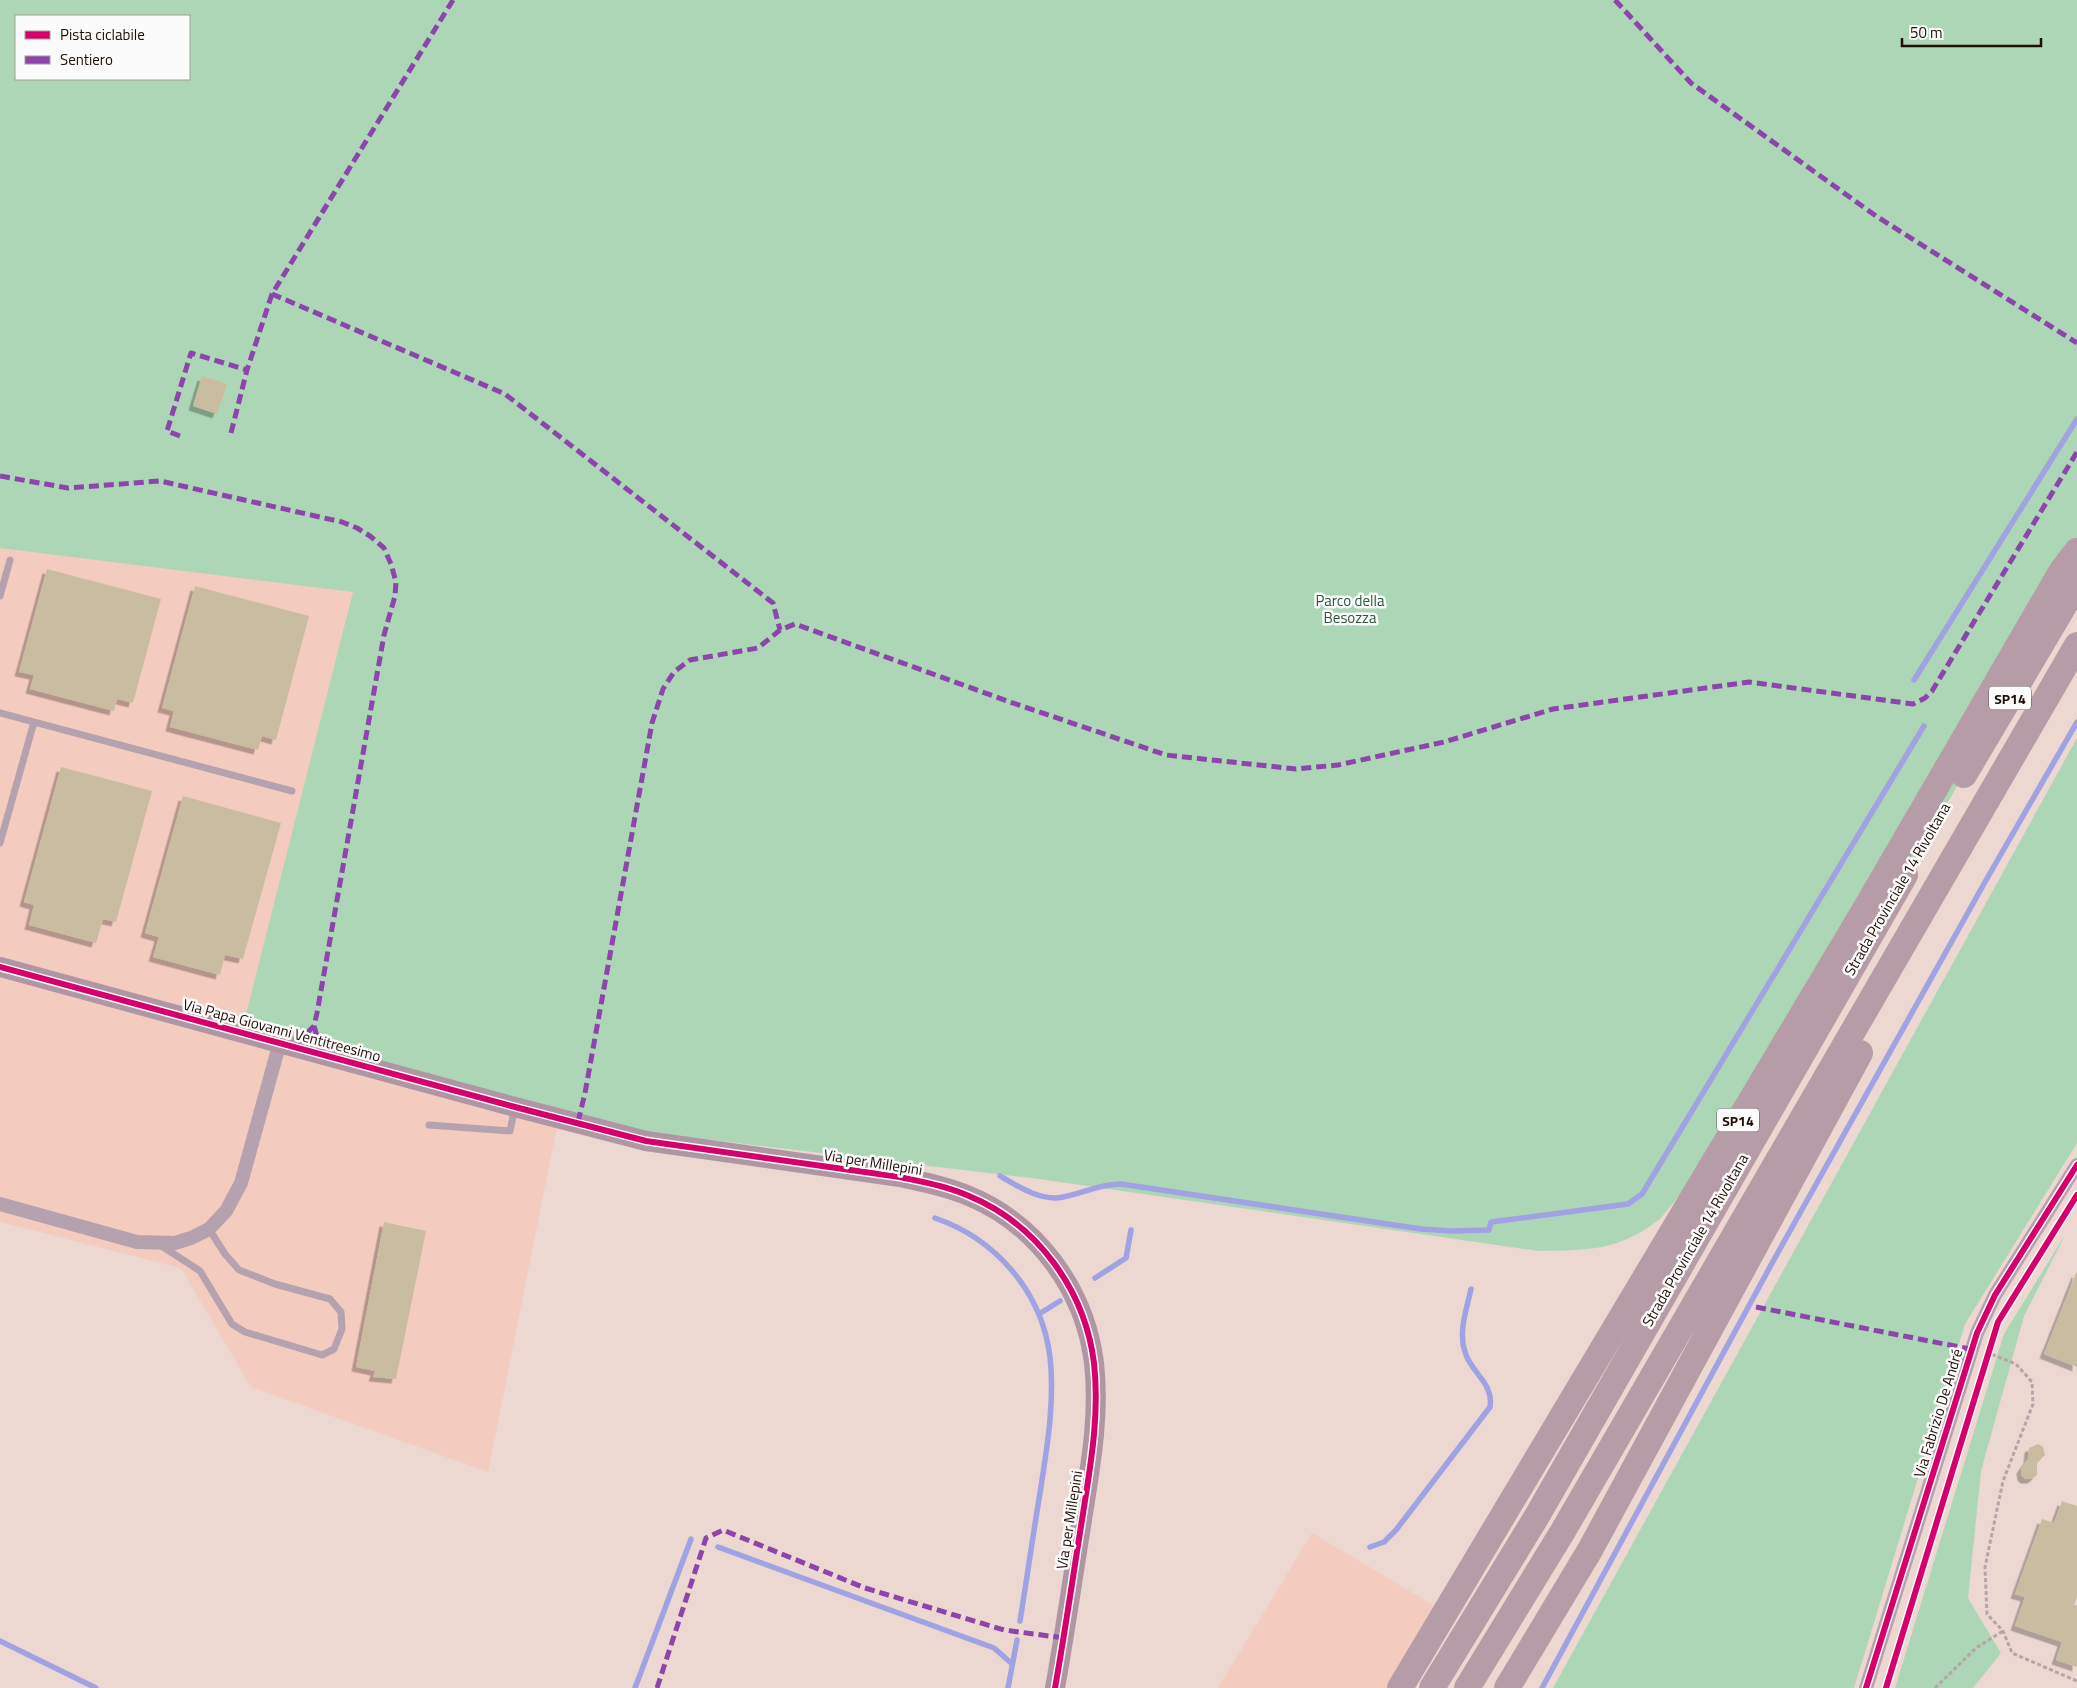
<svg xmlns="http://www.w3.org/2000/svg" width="2077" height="1688" font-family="'Titillium Web',sans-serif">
<defs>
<filter id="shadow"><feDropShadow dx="-4.5" dy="4.5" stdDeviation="0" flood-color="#0004"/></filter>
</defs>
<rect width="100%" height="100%" fill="#ecd7d1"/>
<path fill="#f4cbbf" d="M 0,531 L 357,591 L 560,1111 L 488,1472 L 251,1387 L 181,1268 L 0,1222 Z
M 1312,1533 L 1440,1609 L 1391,1688 L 1218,1688 Z"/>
<path fill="#add6b6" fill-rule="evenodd" d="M 0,0 L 2077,0 L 2077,582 L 1811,1035 L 1660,1219 C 1618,1251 1590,1250 1539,1251 L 1039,1179 L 610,1128 L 241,1034 L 353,592 L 0,548 ZM 16,16 L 189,16 L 189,79 L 16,79 Z
M 2077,738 L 2077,1143 L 1965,1324 L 1854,1688 L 1553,1688 Z
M 2065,1235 L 2024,1316 L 1981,1471 L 1968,1598 L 2001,1653 L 1973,1688 L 1895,1688 L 2004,1334 Z"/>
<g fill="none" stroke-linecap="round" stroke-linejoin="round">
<path stroke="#a0a2e3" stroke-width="5.5" d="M 1914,680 L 2077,419
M 1000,1176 C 1017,1186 1042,1202 1063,1197 C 1083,1193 1100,1184 1121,1184 L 1421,1229 L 1452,1231 L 1489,1230 L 1491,1222 L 1628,1204 L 1642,1194 L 1924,726
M 935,1218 C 996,1239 1042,1292 1050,1357 C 1055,1402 1047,1448 1040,1493 C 1033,1535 1027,1578 1020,1621
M 1095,1278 L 1126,1258 L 1131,1230
M 1039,1314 L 1060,1301
M 718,1547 L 994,1648 L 1010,1662
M 1370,1547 L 1384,1542 L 1396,1530 L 1490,1407 C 1494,1383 1471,1373 1465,1352 C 1458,1332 1467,1308 1471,1289
M 0,1641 L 96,1688
M 635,1688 L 691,1539
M 1008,1688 L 1017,1640
M 1542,1688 L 1771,1265 L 1985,882 L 2077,722"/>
</g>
<path fill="#cabca1" filter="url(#shadow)" d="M 202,376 L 227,384 L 217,414 L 193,406 Z
M 47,569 L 161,599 L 133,703 L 117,699 L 114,711 L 30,689 L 34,675 L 19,672 Z
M 195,586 L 309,616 L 276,740 L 262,736 L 258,750 L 170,727 L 174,711 L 162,708 Z
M 61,767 L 152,791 L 116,922 L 103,919 L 96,943 L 29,925 L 34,905 L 24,902 Z
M 183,796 L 281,823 L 243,959 L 225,955 L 220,975 L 153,957 L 159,937 L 145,933 Z
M 384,1222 L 426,1231 L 396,1379 L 373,1377 L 375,1371 L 356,1367 Z
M 2076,1273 L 2077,1273 L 2077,1367 L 2044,1354 Z
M 2038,1444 L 2043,1447 L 2045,1455 L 2037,1463 L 2037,1475 L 2032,1479 L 2025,1479 L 2022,1476 L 2021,1469 L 2028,1459 L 2029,1448 Z
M 2062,1501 L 2077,1506 L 2077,1597 L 2074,1605 L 2077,1605 L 2077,1667 L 2056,1660 L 2062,1642 L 2015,1626 L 2025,1597 L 2015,1594 L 2042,1519 L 2054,1523 Z"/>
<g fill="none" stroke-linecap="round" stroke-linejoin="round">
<path stroke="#b5a4a9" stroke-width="3" stroke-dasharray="4 2.5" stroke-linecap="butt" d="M 1986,1352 L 2016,1364 L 2032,1382 L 2033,1404 L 2003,1481 L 1985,1567 L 1987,1614 L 2003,1631 L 2012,1653 L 2077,1681
M 1935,1688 L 1976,1648 L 2003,1631"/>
<path stroke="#b6a2ae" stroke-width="7" d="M 0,596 L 10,560
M 0,713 L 292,791
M 0,843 L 34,722
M 429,1125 L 510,1131 L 515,1107
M 160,1245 L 200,1271 L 232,1324 L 245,1332 L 322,1355 L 334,1349 L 342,1329 L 341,1312 L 330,1299 L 275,1284 L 239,1270 L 225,1254 L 209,1229"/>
<path stroke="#b6a2ae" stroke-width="14" d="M 0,1204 L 137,1242 L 175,1243 L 191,1238 L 209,1229 L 226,1211 L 241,1183 L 280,1042
M 1866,1688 L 1977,1333 L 1995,1295 L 2077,1165"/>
<path stroke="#ae96a4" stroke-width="20" d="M 0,967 L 515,1107 L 646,1141 L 900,1177 C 923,1182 946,1186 969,1196 C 1037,1224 1085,1290 1094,1363 C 1100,1416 1090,1468 1082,1520 C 1073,1576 1065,1632 1055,1688"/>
<path stroke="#b59ca6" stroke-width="26" d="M 1964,775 L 2077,584
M 1400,1688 L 1864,911 L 2061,572 L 2077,551
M 1432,1688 L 1537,1516 L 1905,875
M 1467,1688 L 1563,1531 L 2077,645
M 1507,1688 L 1590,1550 L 1860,1053"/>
<path stroke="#8e44ad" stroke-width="5" stroke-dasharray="10 5" stroke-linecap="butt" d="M 453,0 L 272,294 L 505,394 L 773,603 L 780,630
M 1615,0 L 1691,83 L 1876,216 L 2077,343
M 231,433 L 247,370 L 272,294
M 180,436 L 167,431 L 191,353 L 247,370
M 0,476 L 68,488 L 160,481 L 342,522 L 357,528 L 370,536 L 384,548 L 391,564 L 396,582 L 395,596 L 384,635 L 317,1013 L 314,1026 L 294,1046
M 314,1026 L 322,1054
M 578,1122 L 585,1093 L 652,723 L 663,689 L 674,672 L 690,660 L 758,648 L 780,630 L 795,624 L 1010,702 L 1166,755 L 1296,769 L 1338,765 L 1444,742 L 1553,709 L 1749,682 L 1913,704 L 1925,698 L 1932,691 L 2077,452
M 1756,1307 L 1970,1349
M 657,1688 L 706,1538 L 723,1530 L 865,1588 L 1004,1630 L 1064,1638"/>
<g stroke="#fbfbfb" stroke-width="9">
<path id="cycleway" d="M 0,967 L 515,1107 L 646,1141 L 900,1177 C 923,1182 946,1186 969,1196 C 1037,1224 1085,1290 1094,1363 C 1100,1416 1090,1468 1082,1520 C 1073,1576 1065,1632 1055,1688
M 1866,1688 L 1977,1333 L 1995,1295 L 2077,1165
M 1886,1688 L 1998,1322 L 2077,1195"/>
</g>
<use href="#cycleway" stroke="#d6006c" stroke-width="6"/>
</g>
<g text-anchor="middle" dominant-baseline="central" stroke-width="5" stroke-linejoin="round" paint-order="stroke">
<g fill="#fbfbfb" stroke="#635450" stroke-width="1">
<rect x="1989" y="686.5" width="42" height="23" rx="4"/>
<rect x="1717" y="1108.5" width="42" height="23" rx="4"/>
</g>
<g font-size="14" font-weight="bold" fill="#220d07">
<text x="2010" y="698">SP14</text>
<text x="1738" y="1120">SP14</text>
</g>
<g font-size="15" fill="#2b5a3f" stroke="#fbfbfb">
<text x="1350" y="600">Parco della<tspan x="1350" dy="17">Besozza</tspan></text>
</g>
<g font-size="15" fill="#220d07" stroke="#fbfbfb">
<text transform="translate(1897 889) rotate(-60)">Strada Provinciale 14 Rivoltana</text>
<text transform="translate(282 1030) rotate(15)">Via Papa Giovanni Ventitreesimo</text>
<text transform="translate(873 1162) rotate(9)">Via per Millepini</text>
<text transform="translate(1695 1240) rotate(-60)">Strada Provinciale 14 Rivoltana</text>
<text transform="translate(1938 1413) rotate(-73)">Via Fabrizio De André</text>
<text transform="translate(1069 1520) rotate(-81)">Via per Millepini</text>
</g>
</g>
<rect x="15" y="15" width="175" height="65" fill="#fbfbfb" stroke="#a49c99"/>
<rect x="25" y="31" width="25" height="8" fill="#d6006c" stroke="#a49c99"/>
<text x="60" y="40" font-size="15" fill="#220d07">Pista ciclabile</text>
<rect x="25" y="56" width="25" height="8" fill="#8e44ad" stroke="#a49c99"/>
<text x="60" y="65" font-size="15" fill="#220d07">Sentiero</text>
<path d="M1902 38v8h139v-8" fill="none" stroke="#220d07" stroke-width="2.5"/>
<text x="1910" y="38" font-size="15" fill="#220d07" stroke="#fbfbfb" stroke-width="4" paint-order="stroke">50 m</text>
</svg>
